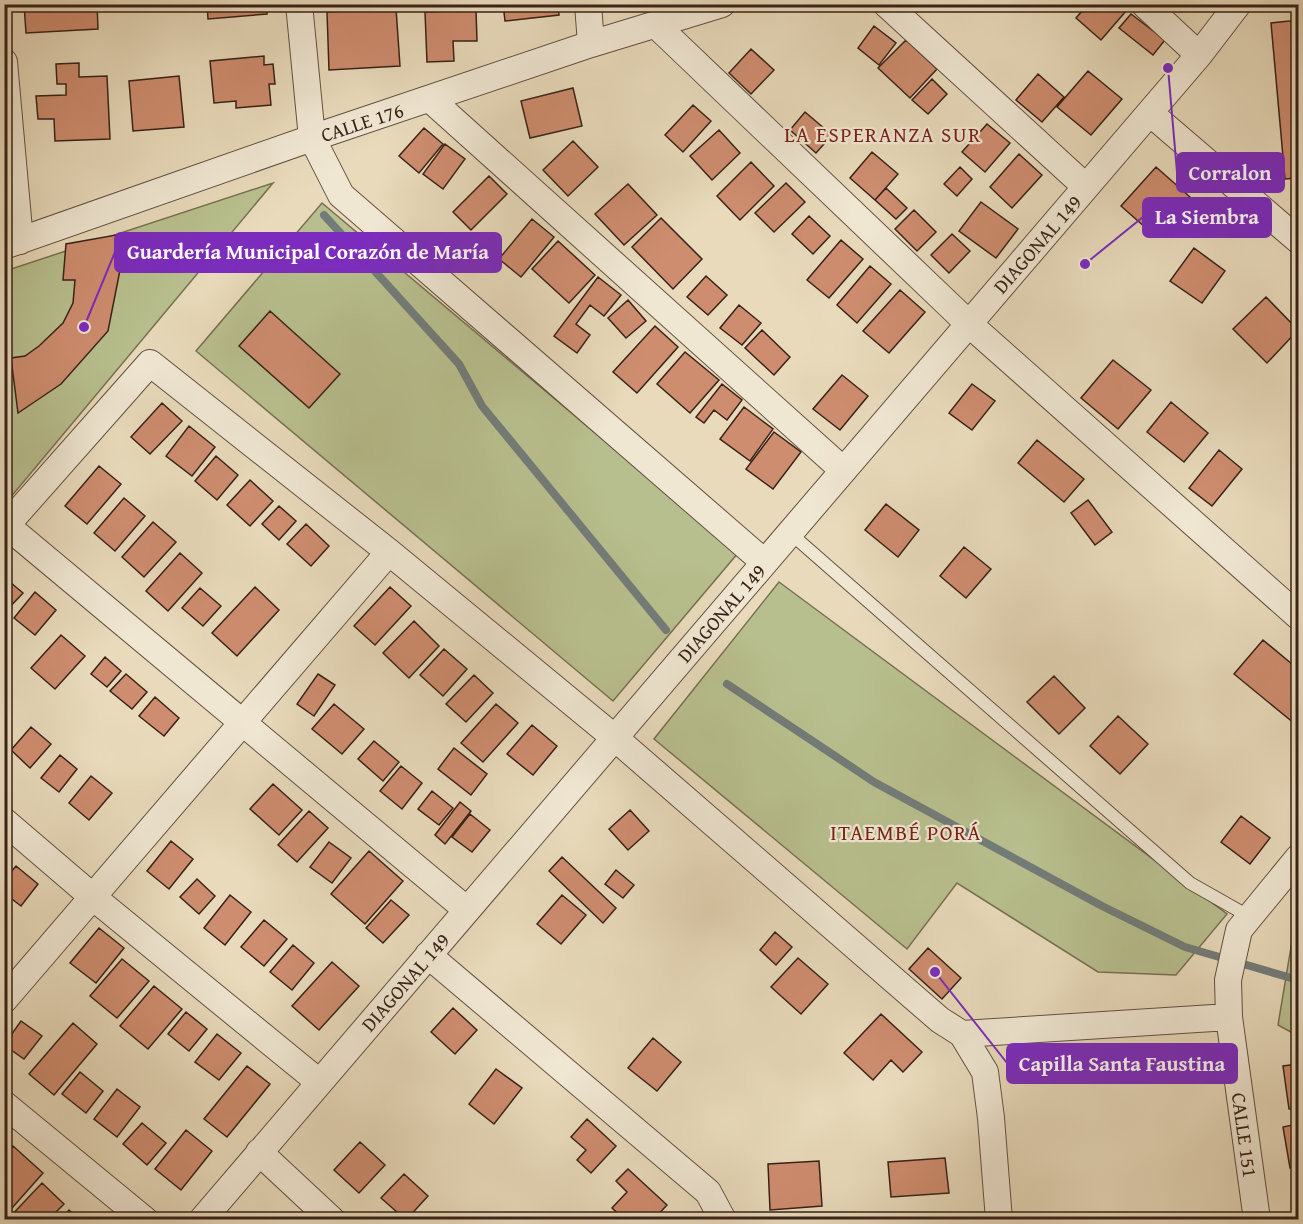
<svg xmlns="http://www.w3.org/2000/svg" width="1303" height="1224" font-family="'Gentium Book Plus',serif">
<rect width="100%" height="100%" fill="#e8dabb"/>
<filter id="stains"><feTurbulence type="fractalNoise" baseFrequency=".00333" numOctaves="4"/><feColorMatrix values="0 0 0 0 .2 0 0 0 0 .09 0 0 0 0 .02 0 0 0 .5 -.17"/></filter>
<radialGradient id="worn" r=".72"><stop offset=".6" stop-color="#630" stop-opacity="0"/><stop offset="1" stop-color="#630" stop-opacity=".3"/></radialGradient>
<path fill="#b8bf8e" stroke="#787053" stroke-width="1.5" d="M 1169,5 L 1205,4 L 1205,5 L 1202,8 L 1179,12 Z
M 273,183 L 5,504 L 5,271 Z
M 322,203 L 738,553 L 613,701 L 196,351 Z
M 779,582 L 1227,914 L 1176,975 L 1098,972 L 957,883 L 907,949 L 654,739 Z
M 1292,941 L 1298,942 L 1298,1036 L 1278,1025 Z"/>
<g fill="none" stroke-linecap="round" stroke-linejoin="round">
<path stroke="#737c79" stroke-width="8" d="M 324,215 L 459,364 L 482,406 L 666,630
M 727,684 L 874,782 L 1102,906 L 1185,947 L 1298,980"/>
</g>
<path fill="#ce8d6f" stroke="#382218" stroke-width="1.5" d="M 24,4 L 97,4 L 98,29 L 26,33 Z
M 207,4 L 267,4 L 267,14 L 208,19 Z
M 503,4 L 558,4 L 559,15 L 505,21 Z
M 1088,4 L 1118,4 L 1126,11 L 1101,40 L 1076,18 Z
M 396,8 L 400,66 L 329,70 L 327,12 Z
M 476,10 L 477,41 L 453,41 L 454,61 L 427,62 L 425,12 Z
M 1131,14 L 1165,40 L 1153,55 L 1119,28 Z
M 1298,20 L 1298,178 L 1285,179 L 1271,23 Z
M 874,26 L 896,43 L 879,65 L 858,48 Z
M 906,40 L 937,69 L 910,98 L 878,68 Z
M 751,49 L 774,70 L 751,94 L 729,73 Z
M 264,56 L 264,65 L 273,64 L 275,84 L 269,84 L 271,105 L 236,108 L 236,101 L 214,103 L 210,61 Z
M 79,63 L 79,77 L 107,76 L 110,139 L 55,141 L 54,119 L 38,119 L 36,96 L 66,95 L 66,84 L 57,84 L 56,64 Z
M 1088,71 L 1122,99 L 1091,135 L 1057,107 Z
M 1038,74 L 1064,97 L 1042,122 L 1016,100 Z
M 179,76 L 184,127 L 133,131 L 129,81 Z
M 932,79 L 947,94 L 928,114 L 912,100 Z
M 573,88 L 582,126 L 530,138 L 521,101 Z
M 693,105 L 711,121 L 683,152 L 665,135 Z
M 805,112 L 832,135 L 816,153 L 790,130 Z
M 987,124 L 1010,143 L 985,172 L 962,152 Z
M 424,128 L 443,144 L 419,173 L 399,156 Z
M 719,130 L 740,153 L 712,180 L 690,156 Z
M 573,141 L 598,167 L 568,196 L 543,170 Z
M 445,144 L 465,159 L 443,189 L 423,174 Z
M 872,152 L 898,174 L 875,200 L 850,178 Z
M 1019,154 L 1042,175 L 1012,208 L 990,187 Z
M 751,162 L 774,186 L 740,220 L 717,196 Z
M 960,167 L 972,179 L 957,196 L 944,184 Z
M 1156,167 L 1190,197 L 1155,236 L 1121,206 Z
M 489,176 L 507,194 L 471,230 L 453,212 Z
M 786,183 L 805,202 L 774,232 L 755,213 Z
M 628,184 L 657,215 L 624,245 L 595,214 Z
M 886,188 L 907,208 L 896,219 L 875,200 Z
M 981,202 L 1018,229 L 996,258 L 959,231 Z
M 914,210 L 936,232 L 917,251 L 895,229 Z
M 809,216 L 830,236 L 813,254 L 792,234 Z
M 661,218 L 702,259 L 673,289 L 632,247 Z
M 532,219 L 554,237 L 521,277 L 499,259 Z
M 952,234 L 970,251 L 949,273 L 931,255 Z
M 116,235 L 121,265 L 108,331 L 61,384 L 18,413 L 11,358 L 25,356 L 39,346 L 63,323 L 73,303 L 75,280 L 63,280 L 66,244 Z
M 841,240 L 863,259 L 829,298 L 807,280 Z
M 558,241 L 595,275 L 569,303 L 532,269 Z
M 1194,248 L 1225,271 L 1202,303 L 1170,281 Z
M 870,266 L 891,284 L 857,323 L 837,305 Z
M 706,276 L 727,295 L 708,315 L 687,297 Z
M 598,277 L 621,295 L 604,316 L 590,305 L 576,324 L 590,335 L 577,353 L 554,336 Z
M 900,290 L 925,312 L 889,353 L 863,331 Z
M 1266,297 L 1298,330 L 1267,363 L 1233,329 Z
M 628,300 L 646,321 L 626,338 L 608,318 Z
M 739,305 L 761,323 L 742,345 L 720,328 Z
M 270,311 L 340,374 L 309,408 L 239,346 Z
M 655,326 L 678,347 L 637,393 L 613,372 Z
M 762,330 L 790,357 L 774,375 L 745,348 Z
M 685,352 L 719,380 L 690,413 L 657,384 Z
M 1113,360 L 1151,390 L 1118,429 L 1081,398 Z
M 842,375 L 868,396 L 840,430 L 813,409 Z
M 722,384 L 742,400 L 727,420 L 714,410 L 704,423 L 696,417 Z
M 972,384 L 995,401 L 972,430 L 949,413 Z
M 1171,402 L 1208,433 L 1184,462 L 1147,432 Z
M 162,403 L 182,421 L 150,454 L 131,437 Z
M 744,407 L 773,429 L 750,461 L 720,439 Z
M 189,426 L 215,447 L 192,476 L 166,456 Z
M 774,432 L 801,452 L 773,489 L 746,469 Z
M 1037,440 L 1084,479 L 1064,502 L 1018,463 Z
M 1219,450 L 1242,469 L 1212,506 L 1189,488 Z
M 216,456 L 238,475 L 217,500 L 195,481 Z
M 99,466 L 121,484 L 87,524 L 65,506 Z
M 250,480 L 273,501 L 250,526 L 227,505 Z
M 124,498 L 145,516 L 115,551 L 94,533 Z
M 1088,500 L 1112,532 L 1095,545 L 1071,513 Z
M 886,504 L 919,530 L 898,557 L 865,530 Z
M 279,506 L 296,521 L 279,540 L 262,524 Z
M 153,522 L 176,542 L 144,577 L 122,557 Z
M 306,524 L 329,546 L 311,566 L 287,544 Z
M 964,547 L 991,569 L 966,598 L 940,576 Z
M 180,553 L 202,573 L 168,611 L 146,591 Z
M 4,577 L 23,593 L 4,613 Z
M 255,587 L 279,610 L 237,656 L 212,633 Z
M 390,587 L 411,606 L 375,645 L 354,626 Z
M 200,588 L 221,606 L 203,626 L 182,608 Z
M 35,592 L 56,610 L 35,635 L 14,618 Z
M 414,621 L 439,646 L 409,678 L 383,653 Z
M 61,635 L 85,656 L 55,689 L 31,668 Z
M 1263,640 L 1298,669 L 1298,720 L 1295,724 L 1234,674 Z
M 444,649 L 467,669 L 443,696 L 420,675 Z
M 105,657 L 121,671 L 107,687 L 91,674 Z
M 126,674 L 147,692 L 132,709 L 110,691 Z
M 318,674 L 335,685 L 314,716 L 297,704 Z
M 474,675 L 493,693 L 466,722 L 446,704 Z
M 1054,676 L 1085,708 L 1059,734 L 1027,702 Z
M 155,697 L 179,718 L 164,736 L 139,716 Z
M 334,704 L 364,729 L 342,754 L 312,729 Z
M 496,704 L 518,723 L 483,762 L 461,743 Z
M 1118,716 L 1148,744 L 1120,774 L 1090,746 Z
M 532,725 L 557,746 L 533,775 L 507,754 Z
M 31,727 L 51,744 L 30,768 L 11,750 Z
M 374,741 L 399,762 L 383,781 L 358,759 Z
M 454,748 L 487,774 L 471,795 L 438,769 Z
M 60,755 L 77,769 L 59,792 L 41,778 Z
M 401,766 L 422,783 L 402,809 L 380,791 Z
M 91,776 L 112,793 L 89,820 L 69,803 Z
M 273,784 L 302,810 L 279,835 L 250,809 Z
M 432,791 L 453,808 L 439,825 L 418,809 Z
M 460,802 L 471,811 L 445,844 L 435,835 Z
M 630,810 L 649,831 L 628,850 L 609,829 Z
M 309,811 L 328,828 L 297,862 L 278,845 Z
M 470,814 L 490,830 L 472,852 L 452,837 Z
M 1241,816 L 1270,838 L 1250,864 L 1221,842 Z
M 171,841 L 193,859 L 169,889 L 147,871 Z
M 329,842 L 351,858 L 332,883 L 310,867 Z
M 369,851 L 403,881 L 365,924 L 331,894 Z
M 562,857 L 616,908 L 603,923 L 549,871 Z
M 16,866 L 38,884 L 21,906 L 4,893 L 4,880 Z
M 616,870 L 634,885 L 623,898 L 605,884 Z
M 197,879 L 215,896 L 199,914 L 180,897 Z
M 230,895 L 251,912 L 225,945 L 204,928 Z
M 562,895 L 586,915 L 561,944 L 537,924 Z
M 391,900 L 409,915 L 383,943 L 366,928 Z
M 264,920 L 287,939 L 264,966 L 241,947 Z
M 99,928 L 124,948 L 96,983 L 70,963 Z
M 775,932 L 792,947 L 776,965 L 760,950 Z
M 293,945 L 314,963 L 292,990 L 270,972 Z
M 928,948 L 961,978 L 942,999 L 909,969 Z
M 798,958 L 828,984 L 801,1014 L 771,987 Z
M 122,959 L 149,981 L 117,1018 L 90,996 Z
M 332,962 L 359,986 L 319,1030 L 292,1006 Z
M 154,986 L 182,1009 L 148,1049 L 120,1026 Z
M 453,1008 L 477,1030 L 455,1054 L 431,1032 Z
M 186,1012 L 207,1029 L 189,1051 L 168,1034 Z
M 881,1014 L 922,1052 L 903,1072 L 891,1060 L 873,1080 L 844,1053 Z
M 21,1021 L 42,1036 L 24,1059 L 4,1045 Z
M 73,1023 L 97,1044 L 54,1095 L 29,1074 Z
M 217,1034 L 241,1053 L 219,1080 L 195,1062 Z
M 653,1038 L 681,1062 L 657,1091 L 628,1068 Z
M 1298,1064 L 1298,1108 L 1289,1109 L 1283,1066 Z
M 247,1066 L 270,1084 L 227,1137 L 204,1119 Z
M 496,1069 L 522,1088 L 494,1124 L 469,1104 Z
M 80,1072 L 103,1091 L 86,1113 L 62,1094 Z
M 117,1089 L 140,1107 L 117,1137 L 94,1119 Z
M 587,1119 L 616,1146 L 591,1173 L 577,1160 L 586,1150 L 571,1137 Z
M 142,1123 L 166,1143 L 147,1165 L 123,1144 Z
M 1298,1124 L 1298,1167 L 1290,1168 L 1283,1127 Z
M 186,1130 L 212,1151 L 181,1190 L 155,1169 Z
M 360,1142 L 385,1165 L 359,1193 L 334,1170 Z
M 13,1146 L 43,1173 L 4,1217 L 4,1156 Z
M 945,1158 L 949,1193 L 891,1197 L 888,1162 Z
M 819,1161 L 822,1206 L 770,1210 L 768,1164 Z
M 628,1169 L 667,1205 L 653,1220 L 625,1220 L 612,1208 L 627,1192 L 616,1181 Z
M 404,1174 L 428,1196 L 406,1220 L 381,1198 Z
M 42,1183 L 64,1204 L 48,1220 L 7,1220 Z
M 69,1210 L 79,1220 L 60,1220 Z"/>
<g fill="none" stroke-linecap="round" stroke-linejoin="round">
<g stroke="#645041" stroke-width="14">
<path id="lane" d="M 790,533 L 1190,883 L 1250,917"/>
</g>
<g stroke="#645041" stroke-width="28">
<path id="street" d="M 299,4 L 312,138 L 341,195 L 764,562
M 588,4 L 591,44
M 886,4 L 1086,187
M 1144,4 L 1199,55
M 656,25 L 969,324 L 1298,616
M 4,62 L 20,241
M 430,99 L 843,470
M 1150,113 L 1298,240
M 4,246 L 312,138 L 591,44 L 722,4
M 7,526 L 467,910
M 4,528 L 150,363 L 389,552 L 615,738 L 940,1020 L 962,1034 L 985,1072 L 991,1118 L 999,1220
M 4,821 L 94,898 L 319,1082
M 428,955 L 708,1192 L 723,1220
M 4,1000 L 389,552
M 962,1034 L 1229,1017
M 4,1104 L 145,1220
M 259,1152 L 332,1220
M 202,1220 L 1199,55 L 1238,4
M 1257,1220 L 1229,1017 L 1228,980 L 1239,930 L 1298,858"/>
</g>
<use href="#lane" stroke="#f0e7d3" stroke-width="12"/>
<use href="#street" stroke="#f0e7d3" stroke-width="26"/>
</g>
<g text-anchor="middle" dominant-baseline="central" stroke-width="4.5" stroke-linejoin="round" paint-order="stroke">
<g font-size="20" fill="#382218" stroke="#f0e7d3">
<text transform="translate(362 122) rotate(-18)">CALLE 176</text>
<text transform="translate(1037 244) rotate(-49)">DIAGONAL 149</text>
<text transform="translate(721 613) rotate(-49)">DIAGONAL 149</text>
<text transform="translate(405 982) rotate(-49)">DIAGONAL 149</text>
<text transform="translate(1245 1135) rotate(82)">CALLE 151</text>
</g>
<g font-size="21" letter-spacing="1.5" fill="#7a1f14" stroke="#f0e7d3">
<text x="883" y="134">LA ESPERANZA SUR</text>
<text x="906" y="832">ITAEMBÉ PORÁ</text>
</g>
</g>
<path fill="none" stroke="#7b2cbf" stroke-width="2" d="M1168 68L1177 172M1085 264L1143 217M84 327L115 252M935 972L1007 1063"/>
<g fill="#7b2cbf" stroke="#f0e7d3" stroke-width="2">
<circle cx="1168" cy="68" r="6"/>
<circle cx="1085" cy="264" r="6"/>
<circle cx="84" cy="327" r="6"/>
<circle cx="935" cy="972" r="6"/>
</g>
<g fill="#7b2cbf" stroke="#7b2cbf" stroke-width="2">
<rect x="1177" y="153" width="107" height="39" rx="6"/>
<rect x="1143" y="198" width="128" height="39" rx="6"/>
<rect x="115" y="233" width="386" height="39" rx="6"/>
<rect x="1007" y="1044" width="230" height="39" rx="6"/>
</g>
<g font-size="21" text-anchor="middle" font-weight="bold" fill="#fff">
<text x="1230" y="180">Corralon</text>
<text x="1207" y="224">La Siembra</text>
<text x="308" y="259">Guardería Municipal Corazón de María</text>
<text x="1122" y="1071">Capilla Santa Faustina</text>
</g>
<rect width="1303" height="1224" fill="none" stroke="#e8dabb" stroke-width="24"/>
<rect x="6" y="6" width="1291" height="1212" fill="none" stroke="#382218" stroke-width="3"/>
<rect x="12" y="12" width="1279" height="1200" fill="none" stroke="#382218" stroke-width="1.5"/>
<rect width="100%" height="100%" filter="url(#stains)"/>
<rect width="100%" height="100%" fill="url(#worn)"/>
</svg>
